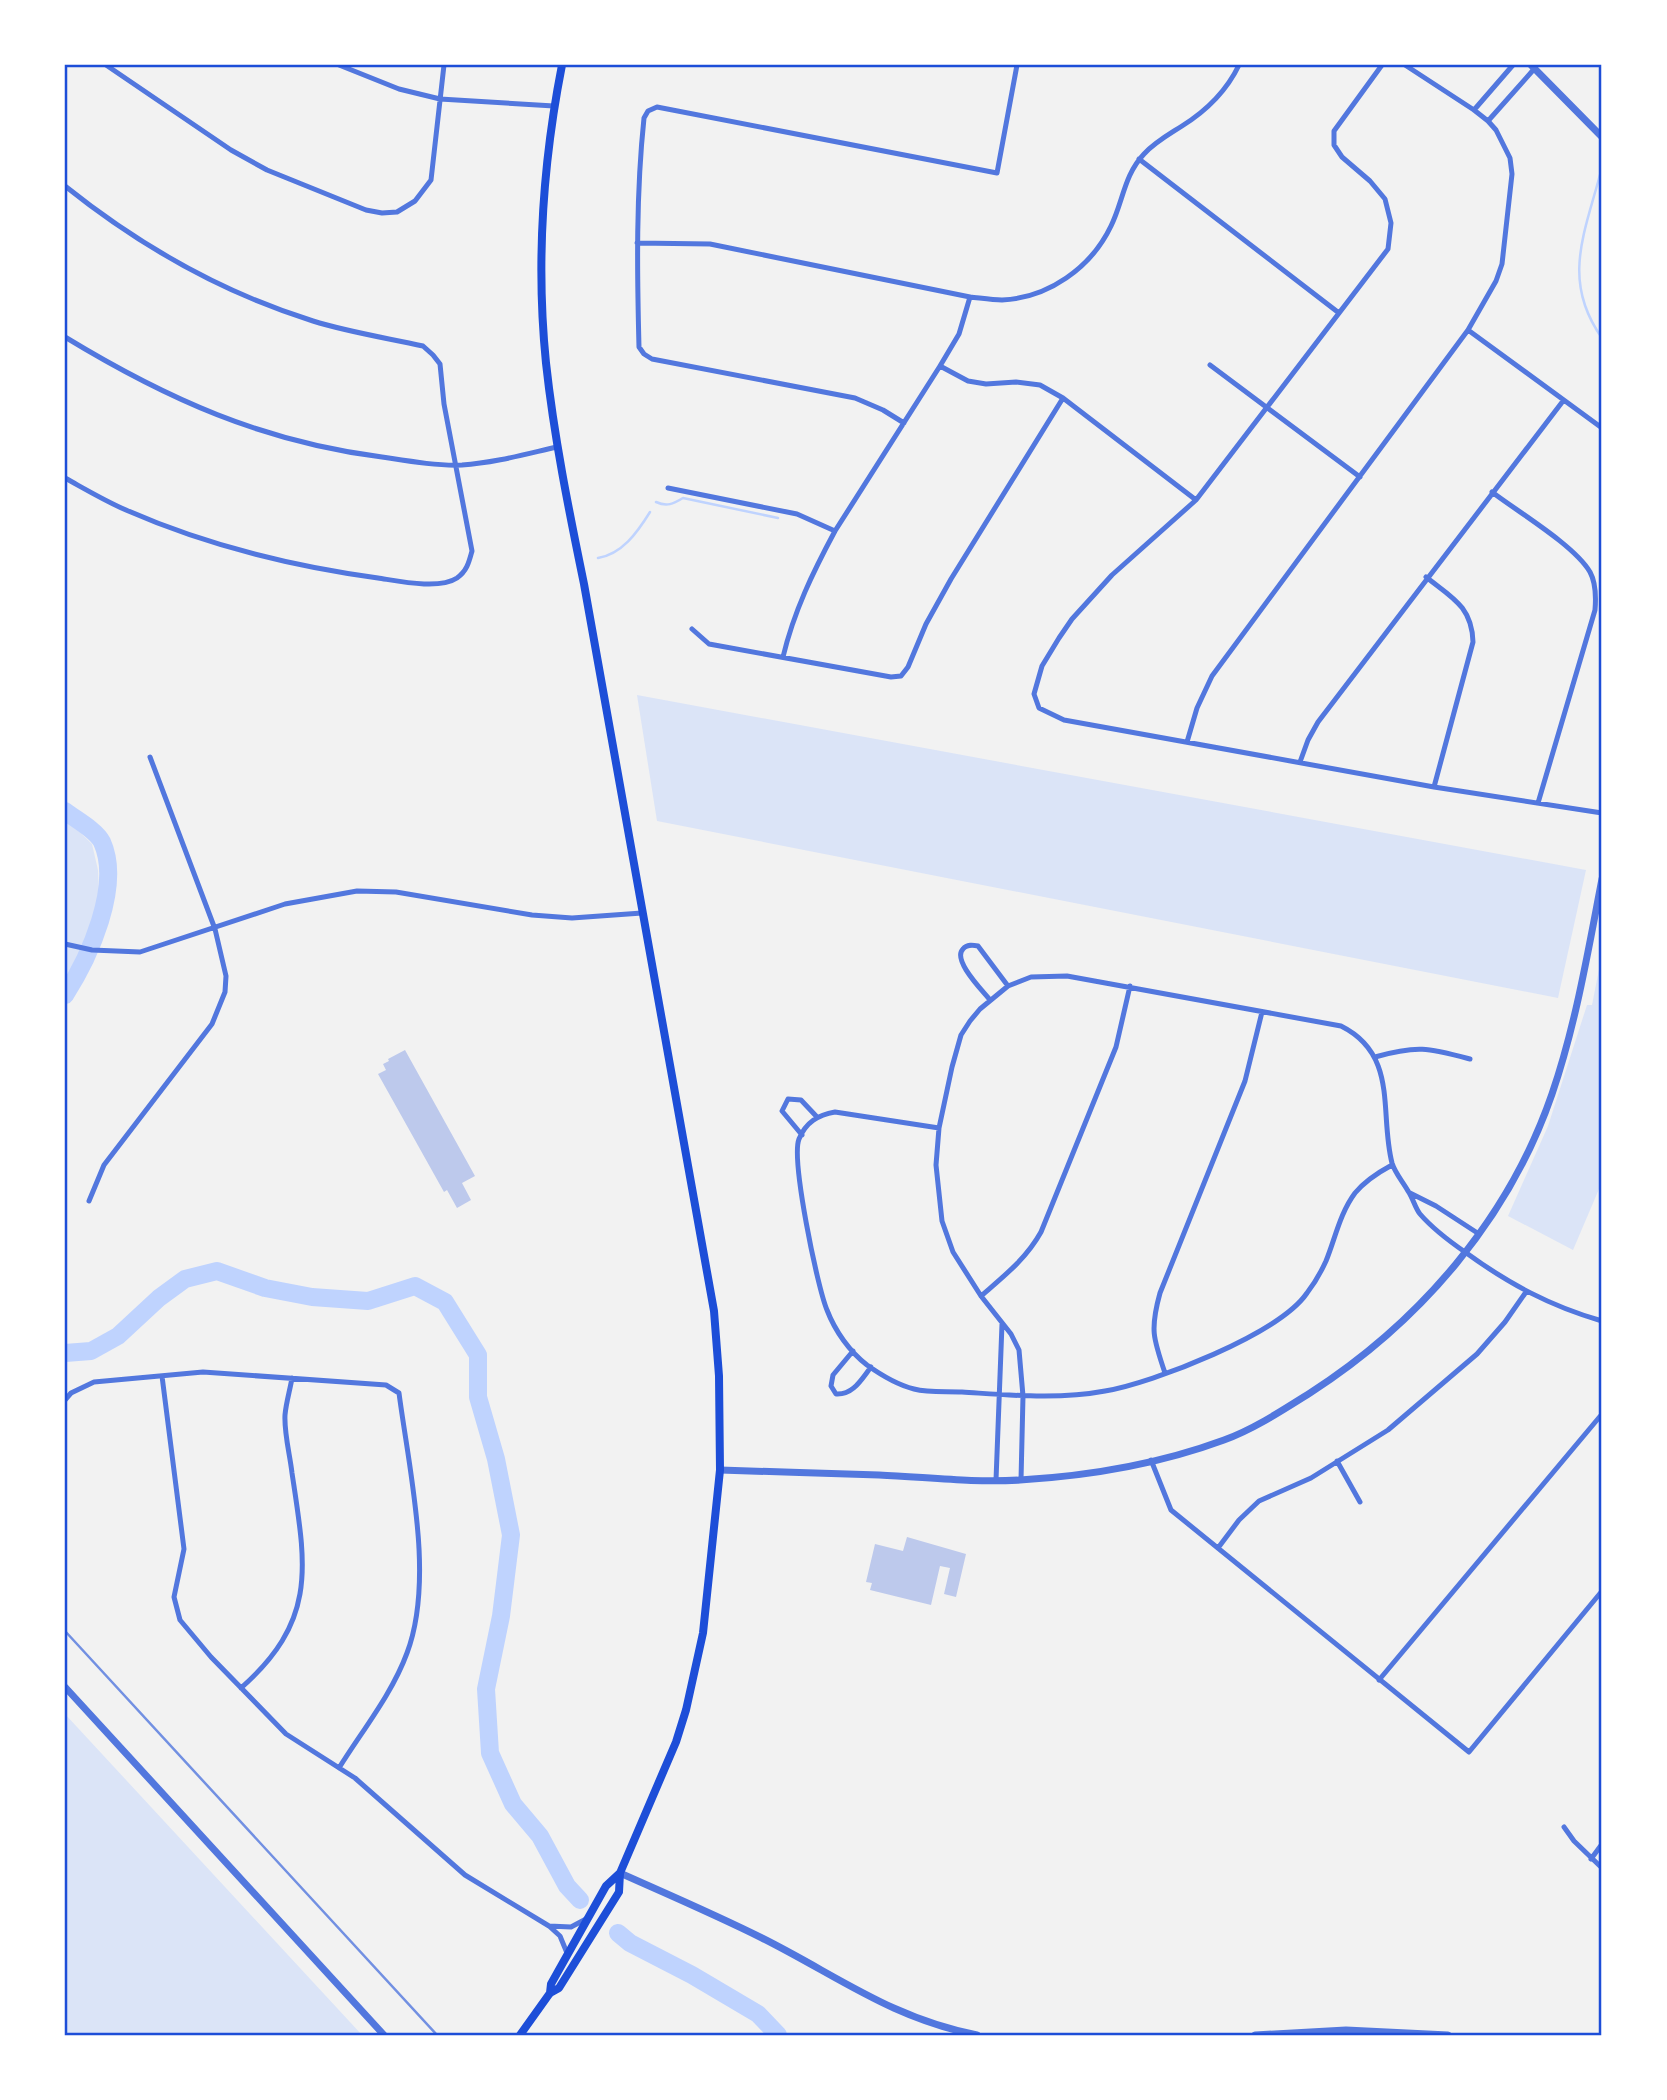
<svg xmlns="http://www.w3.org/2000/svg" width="1667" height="2100" font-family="Helvetica,sans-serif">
<rect width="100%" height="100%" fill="#f2f2f2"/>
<path fill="#dbe4f7" d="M 637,695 L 1586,870 L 1558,998 L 657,821 Z
M 65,818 L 92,844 L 98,870 L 99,897 L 94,920 L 65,986 Z
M 1602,954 L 1602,1182 L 1573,1250 L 1508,1216 L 1548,1126 L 1587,1005 L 1592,1005 Z
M 65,1714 L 362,2035 L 65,2035 Z"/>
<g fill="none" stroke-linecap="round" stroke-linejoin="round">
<path stroke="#bfd3fe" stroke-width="2.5" d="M 1602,167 C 1586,231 1560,279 1602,338
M 656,502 C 667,507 673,504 683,498 L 778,518
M 598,558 C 622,554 637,533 650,512"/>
<path stroke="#bfd3fe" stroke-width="18" d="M 65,811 C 75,819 96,830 102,842 C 122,886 89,958 65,995
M 65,1353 L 91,1351 L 118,1336 L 159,1298 L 185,1279 L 217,1271 L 265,1288 L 312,1297 L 368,1301 L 415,1286 L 445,1302 L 478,1355 L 478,1397 L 496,1459 L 511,1535 L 501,1616 L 486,1689 L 490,1753 L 513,1804 L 540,1836 L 567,1886 L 580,1900
M 618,1933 L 630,1943 L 692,1975 L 758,2014 L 778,2035"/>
</g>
<path fill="#bdc9ec" d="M 405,1050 L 475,1176 L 462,1183 L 471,1200 L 457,1208 L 447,1190 L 444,1192 L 378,1074 L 386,1070 L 383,1064 L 389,1061 L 388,1059 Z
M 907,1537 L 966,1554 L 956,1597 L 944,1594 L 950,1568 L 940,1566 L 931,1605 L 870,1590 L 872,1583 L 866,1582 L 875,1544 L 903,1551 Z"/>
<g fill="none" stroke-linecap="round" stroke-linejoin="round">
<path stroke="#5277de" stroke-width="5" d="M 106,65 L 231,150 L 267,170 L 366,210 L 382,213 L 397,212 L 415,201 L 431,180 L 444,65
M 339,65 L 399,89 L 440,99 L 554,106
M 1382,65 L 1334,131 L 1334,145 L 1342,157 L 1370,181 L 1385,199 L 1391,223 L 1388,249 L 1196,500 L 1112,575 L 1072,619 L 1059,638 L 1042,666 L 1034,694 L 1039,708 L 1064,720 L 1434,787 L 1602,813
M 1474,110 L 1513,65
M 1488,121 L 1535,68
M 1139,159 L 1339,313
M 65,186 C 140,246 220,292 313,321 C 348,332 387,338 423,346 L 433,355 L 440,364 L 444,404 L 472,551 C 469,562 467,571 457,578 C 439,590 398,581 378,578 C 290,566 208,546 126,510 C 105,501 85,489 65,478
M 637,243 L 710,244 L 970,297 C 980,298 992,300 1002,300 C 1048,298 1091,268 1111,226 C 1123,202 1124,175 1144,154 C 1155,142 1168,135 1182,126 C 1206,111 1227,90 1239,65
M 1468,330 L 1602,428
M 65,337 C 167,399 263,442 382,457 C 408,461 436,466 462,465 C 494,463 526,454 557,447
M 1210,365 L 1360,477
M 940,366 L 968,381 L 986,384 L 1016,382 L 1040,385 L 1063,398 L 1196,500
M 904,423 L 883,410 L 855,398 L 652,359 L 644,354 L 639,347 C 637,270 636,194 644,118 L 648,111 L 657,107 L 997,173 L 1017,65
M 668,488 L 797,514 L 835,531
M 1492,492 C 1518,512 1574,545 1590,572 C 1596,583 1596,598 1595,610 L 1538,803
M 1426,577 C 1451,597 1472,606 1473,642 L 1434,787
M 692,629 L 709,644 L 891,677 L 901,676 L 908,667 L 926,624 L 951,579 L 1063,398
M 783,657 C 794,611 813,572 835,531 L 940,366 L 959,334 L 970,297
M 1187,742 L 1197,708 L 1212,676 L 1468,330 L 1496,281 L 1502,264 L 1512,174 L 1510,158 L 1496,130 L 1488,121 L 1474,110 L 1405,65
M 1300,762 L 1308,740 L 1318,722 L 1563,401
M 65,944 L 92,950 L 140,952 L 285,904 L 357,891 L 396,892 L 532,915 L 572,918 L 642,913
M 990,1000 C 982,990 952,960 963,949 C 967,944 973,945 978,946 L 1008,986
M 1375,1057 C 1418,1045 1428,1048 1470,1059
M 939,1128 L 835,1112 C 818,1115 806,1122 799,1139 C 791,1159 817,1286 827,1310 C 835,1331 850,1352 867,1365 C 881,1375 898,1385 914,1389 C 929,1393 947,1391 962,1392 C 1009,1395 1058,1400 1105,1391 C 1153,1383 1279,1334 1307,1293 C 1314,1284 1321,1272 1326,1261 C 1335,1239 1340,1213 1355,1193 C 1365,1181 1379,1172 1392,1165
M 802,1135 L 782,1111 L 788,1099 L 801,1100 L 817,1117
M 1410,1193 L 1436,1206 L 1479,1234
M 89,1201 L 104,1165 L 212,1024 L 225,992 L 226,976 L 215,929 L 150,757
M 981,1296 C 1004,1276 1026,1259 1041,1232 L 1116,1047 L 1130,986
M 853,1351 L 833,1375 L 831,1386 L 836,1394 C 853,1395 861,1380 871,1367
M 1165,1373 C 1153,1338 1150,1329 1160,1293 L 1245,1081 L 1262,1012
M 162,1376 L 184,1549 L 174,1597 L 180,1620 L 211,1657 L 286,1734 L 355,1778 L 465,1875 L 549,1926 L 560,1936 L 567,1953
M 65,1400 L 71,1393 L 94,1382 L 203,1372 L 386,1385 L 399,1393 C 409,1470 435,1579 407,1653 C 392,1694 362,1731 339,1768
M 1151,1460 L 1171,1510 L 1469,1752 L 1602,1591
M 1337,1461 L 1360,1502
M 996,1480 L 1002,1324
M 1021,1480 L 1023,1396 L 1019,1350 L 1011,1334 L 981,1296 L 953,1252 L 942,1221 L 936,1165 L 939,1128 L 952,1067 L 961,1035 L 970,1021 L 980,1009 L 1008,986 L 1031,977 L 1067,976 L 1341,1026 C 1399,1055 1379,1113 1392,1163 C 1395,1173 1403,1182 1408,1191 C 1413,1198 1415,1208 1420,1214 C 1433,1229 1449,1241 1465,1252 C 1509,1284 1550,1306 1602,1321
M 1218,1548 L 1239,1520 L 1259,1501 L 1311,1478 L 1388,1430 L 1477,1354 L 1505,1322 L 1526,1292
M 1379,1680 L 1602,1414
M 241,1688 C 318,1620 306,1566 292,1473 C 290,1455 284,1433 285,1415 C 286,1403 290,1390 292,1378
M 1564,1827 L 1574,1841 L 1602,1868
M 1591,1859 L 1602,1844
M 549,1926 L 571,1927 L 586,1919"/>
<path stroke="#5277de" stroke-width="7" d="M 1531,65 L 1602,137
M 720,1470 C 773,1472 826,1473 879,1475 C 926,1477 973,1483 1020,1480 C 1088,1476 1159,1464 1224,1440 C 1254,1429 1283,1410 1310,1393 C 1420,1322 1509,1219 1552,1094 C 1576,1024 1588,951 1602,879
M 65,1687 L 384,2035
M 620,1873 C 667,1894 716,1915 762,1938 C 838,1976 891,2018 977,2035
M 1255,2035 L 1346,2030 L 1448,2035"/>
<path stroke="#1d4ed8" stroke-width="8" d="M 550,1993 L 551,1984 L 606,1886 L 620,1873
M 520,2035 L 550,1993 L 559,1988 L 619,1892 L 620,1873 L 676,1742 L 686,1710 L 703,1633 L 720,1470 L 719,1376 L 714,1311 L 584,584 C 569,511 554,437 546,363 C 536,264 543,162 562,65"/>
<path stroke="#7290e2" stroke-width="2.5" d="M 65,1631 L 437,2035"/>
</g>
<rect width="1667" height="2100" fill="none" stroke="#ffffff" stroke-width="133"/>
<rect x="66" y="66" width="1534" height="1968" fill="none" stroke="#1d4ed8" stroke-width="2.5"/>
</svg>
